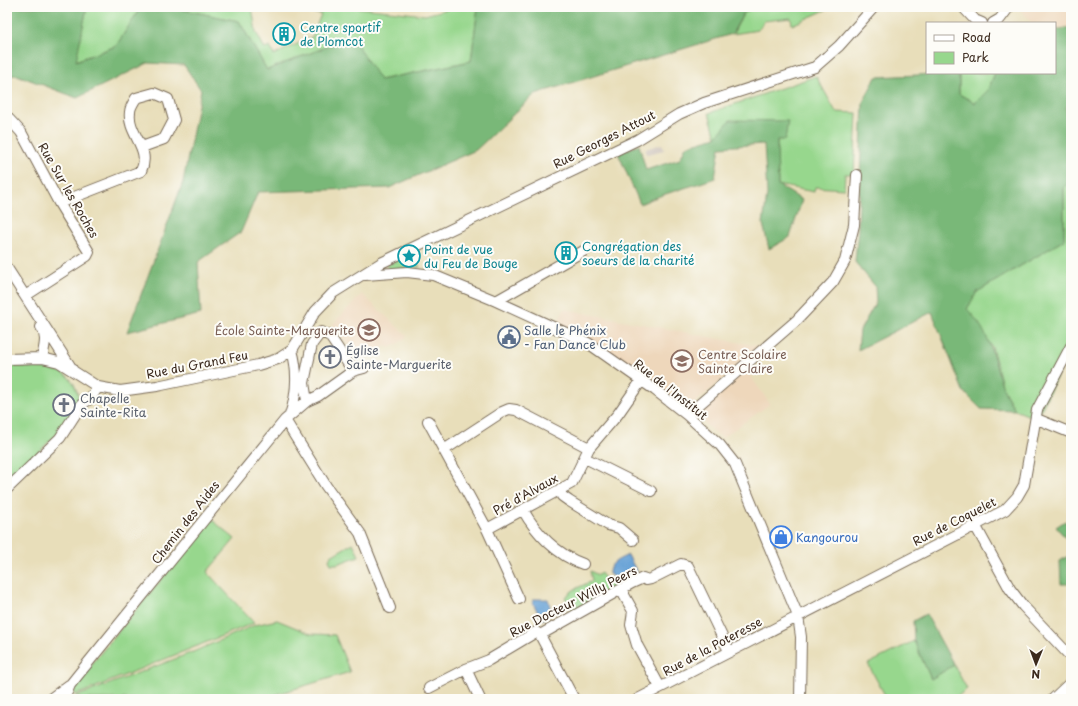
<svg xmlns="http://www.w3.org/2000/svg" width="1078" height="706" font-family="'Playpen Sans',sans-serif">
<rect width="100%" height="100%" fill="#fdfcf7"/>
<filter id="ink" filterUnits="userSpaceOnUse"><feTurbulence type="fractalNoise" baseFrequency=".025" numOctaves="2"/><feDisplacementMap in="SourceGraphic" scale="8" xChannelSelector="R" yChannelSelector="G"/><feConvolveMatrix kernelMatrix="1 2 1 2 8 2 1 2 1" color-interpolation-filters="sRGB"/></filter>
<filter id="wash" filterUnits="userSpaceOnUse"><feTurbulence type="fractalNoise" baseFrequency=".012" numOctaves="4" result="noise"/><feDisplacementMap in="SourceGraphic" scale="16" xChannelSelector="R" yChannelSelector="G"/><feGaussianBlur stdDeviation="0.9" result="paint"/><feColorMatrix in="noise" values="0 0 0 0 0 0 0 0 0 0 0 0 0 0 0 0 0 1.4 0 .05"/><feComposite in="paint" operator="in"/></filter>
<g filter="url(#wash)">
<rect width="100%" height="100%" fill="#e8deba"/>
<path fill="#eed7bb" d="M 1018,7 L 1071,7 L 1071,27 L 1055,30 L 1055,23 L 1032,23 Z
M 362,294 L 407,336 L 399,343 L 389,348 L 386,346 L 359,356 L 352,350 L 332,325 Z
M 564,309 L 762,347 L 686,410 L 557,325 Z
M 744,367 L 770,404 L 722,438 L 693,414 Z"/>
<path fill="#ccc2b9" d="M 662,144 L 664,150 L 647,154 L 645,149 Z"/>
<path fill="#97d78d" stroke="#698056" d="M 87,7 L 141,7 L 116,46 L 75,61 Z
M 169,7 L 252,7 L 256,32 L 265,49 L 270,47 L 274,55 L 312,37 L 321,14 L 270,10 L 267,7 L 352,7 L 425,15 L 456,7 L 478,7 L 471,61 L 379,80 L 352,37 L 267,70 L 239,21 Z
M 753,7 L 832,7 L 792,25 L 791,18 L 764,21 L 758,30 L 733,34 L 743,14 Z
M 959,73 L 995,73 L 988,90 L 975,103 L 959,94 Z
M 816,76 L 836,112 L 857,113 L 854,174 L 845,174 L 844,189 L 815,187 L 814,192 L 778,185 L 777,140 L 731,120 L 716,137 L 709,113 Z
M 1071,180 L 1071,346 L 1037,419 L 1015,410 L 1003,389 L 992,347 L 967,309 L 977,292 L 1064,240 L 1064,187 Z
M 411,254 L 420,267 L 389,270 L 387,265 Z
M 15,366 C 32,368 61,365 72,381 C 76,386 78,396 80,402 L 56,435 L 7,482 L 7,367 Z
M 211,519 L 235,539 L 207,572 L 254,623 L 76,695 L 74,692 L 75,687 L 95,660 Z
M 353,543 L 359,556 L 337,564 L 331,564 L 329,560 L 331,556 Z
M 590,571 L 598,575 L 601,573 L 609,584 L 619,587 L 573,612 L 565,597 L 575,589 L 592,581 Z
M 277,620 L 311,634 L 335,635 L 350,672 L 261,699 L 70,699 L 193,652 L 255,625 Z
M 914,641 L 931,679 L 954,665 L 967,689 L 954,699 L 887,699 L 868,664 Z"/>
<path fill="#79b878" stroke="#5a714b" d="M 7,7 L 87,7 L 76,61 L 116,46 L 141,7 L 169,7 L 239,21 L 267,70 L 352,37 L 380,80 L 471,61 L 478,7 L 753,7 L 743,14 L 732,34 L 535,94 L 476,150 L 389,188 L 258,192 L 241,232 L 198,262 L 201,314 L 127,332 L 183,182 L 201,90 L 184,65 L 148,63 L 77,98 L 17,75 L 7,76 Z
M 1071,27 L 1071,102 L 1066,107 L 1067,117 L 1071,120 L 1071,180 L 1064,187 L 1064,240 L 977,292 L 967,309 C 992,334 992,357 1003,388 C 1006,396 1011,403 1015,410 L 981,409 L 963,391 L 932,312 L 858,350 L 860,330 L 876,302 L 875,286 L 855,262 L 858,228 L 863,102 L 876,77 L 959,73 L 959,94 L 975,103 L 988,90 L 995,73 L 1055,73 L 1055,30 Z
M 730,120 L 788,121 L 785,140 L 777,140 L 778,185 L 802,200 L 790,237 L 769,249 L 763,224 L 767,194 L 764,144 L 720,147 L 715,178 C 690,187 664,193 640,204 L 618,153 L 639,145 L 646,170 L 680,159 L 686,146 L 716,137 Z
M 1065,521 L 1071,526 L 1071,544 L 1056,527 Z
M 1071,554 L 1071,584 L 1061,584 L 1060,561 Z
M 926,614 L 954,665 L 931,679 L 914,641 L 913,621 Z"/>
<path fill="#66a1d6" stroke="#50667a" d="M 628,555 L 637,572 C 629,578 617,581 609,574 C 608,563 620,559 628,555 Z
M 533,599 L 548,599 L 552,614 L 542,620 L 533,603 Z"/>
</g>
<g filter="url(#ink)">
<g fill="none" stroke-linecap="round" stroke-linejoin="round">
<g stroke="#786955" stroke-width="12">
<path id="minor" d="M 963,7 L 975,20 L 982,23
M 993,23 L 1000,19 L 1009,7
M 7,117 L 21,132 L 59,203 L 89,252 L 87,256 L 25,296
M 59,203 L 141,171 C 152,148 127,134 130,112 C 130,107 134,102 136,98 L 154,93 L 168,99 L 174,120 L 164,139 L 142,147
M 7,268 L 72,369
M 365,275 L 407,272 L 433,275 L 496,301 L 588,343 L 655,390 L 687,415 L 720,445 L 735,464 L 798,616 L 801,637 L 800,699
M 496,301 L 587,249
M 41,327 C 48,337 44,347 42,358
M 7,359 L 42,358 L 59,362 L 98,387 L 120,391 L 157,386 L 258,365 L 278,359 L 292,350 L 315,312 L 333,293 L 381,263 L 637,140 L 679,114 L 704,103 L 815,67 L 839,46 L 874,7
M 307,401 L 304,383 L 312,344 L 321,332 L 329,335 L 353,371
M 290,415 C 297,394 298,371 292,350
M 687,415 L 797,320 L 833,282 L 845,261 L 854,225 L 857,175
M 1037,419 L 1071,433
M 285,420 L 326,486 L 360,533 L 390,608
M 428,421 L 487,529 L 519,599
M 444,450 L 502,412 L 509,409 L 516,410 L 589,448
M 585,458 L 651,491
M 7,489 L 60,438 L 82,404 L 90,399 L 98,387
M 560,491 L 562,496 L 569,501 L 608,525 L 619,528 L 633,540
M 523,510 C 536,533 557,555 583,564
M 975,525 L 1010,589 L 1023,606 L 1071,657
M 487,529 L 572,483 L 589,448 L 618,414 L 641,381
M 624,588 L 624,595 L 633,611 L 631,625 L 637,645 L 660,687
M 540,635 L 574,699
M 466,669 L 480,699
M 429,688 L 466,669 L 489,660 L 536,632 L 540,635 L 632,583 L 643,578 L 646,580 L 651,579 L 681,564 L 688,566 L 729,651
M 50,699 L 69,685
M 64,699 L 70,685 L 78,675 L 285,420 L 307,401 L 318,396 L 353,371 L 364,368
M 638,699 L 1005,510 L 1017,497 L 1024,485 L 1037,410 L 1071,346
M 1053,699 L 1071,682"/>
</g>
<use href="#minor" stroke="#fff" stroke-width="10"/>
</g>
</g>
<defs>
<g id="building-ring" transform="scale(1.15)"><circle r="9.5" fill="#fdfcf7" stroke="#0f9aa8" stroke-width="1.5"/><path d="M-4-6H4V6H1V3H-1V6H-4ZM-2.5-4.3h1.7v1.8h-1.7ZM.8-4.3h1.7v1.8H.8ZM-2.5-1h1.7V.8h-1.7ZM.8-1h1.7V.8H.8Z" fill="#0f9aa8"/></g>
<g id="sight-ring" transform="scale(1.15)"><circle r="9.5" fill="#fdfcf7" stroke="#0f9aa8" stroke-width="1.5"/><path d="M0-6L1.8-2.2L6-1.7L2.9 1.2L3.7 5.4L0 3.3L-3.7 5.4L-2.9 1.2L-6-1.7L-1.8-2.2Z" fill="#0f9aa8"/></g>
<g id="school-ring" transform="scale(1.15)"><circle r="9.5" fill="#fdfcf7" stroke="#8d6e63" stroke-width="1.5"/><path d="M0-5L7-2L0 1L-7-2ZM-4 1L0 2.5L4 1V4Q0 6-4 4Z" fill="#8d6e63"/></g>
<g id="civic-ring" transform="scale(1.15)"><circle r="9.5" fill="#fdfcf7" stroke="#5c6f8a" stroke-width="1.5"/><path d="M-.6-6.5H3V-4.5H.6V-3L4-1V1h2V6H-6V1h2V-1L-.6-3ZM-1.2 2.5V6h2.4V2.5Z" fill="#5c6f8a"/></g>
<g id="church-ring" transform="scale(1.15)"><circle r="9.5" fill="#fdfcf7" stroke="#6b7280" stroke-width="1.5"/><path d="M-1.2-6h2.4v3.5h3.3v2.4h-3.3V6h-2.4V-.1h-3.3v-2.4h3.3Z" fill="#6b7280"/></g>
<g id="shop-ring" transform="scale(1.15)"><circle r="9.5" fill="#fdfcf7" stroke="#3f7fe0" stroke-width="1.5"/><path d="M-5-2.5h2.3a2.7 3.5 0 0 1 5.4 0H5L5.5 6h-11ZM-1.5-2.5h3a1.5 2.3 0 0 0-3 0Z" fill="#3f7fe0"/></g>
</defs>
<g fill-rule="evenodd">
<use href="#building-ring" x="284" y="34"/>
<use href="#building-ring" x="566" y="253"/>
<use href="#sight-ring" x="409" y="256"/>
<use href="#school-ring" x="369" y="330"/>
<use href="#civic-ring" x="509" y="337"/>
<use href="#church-ring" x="330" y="357"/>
<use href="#school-ring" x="682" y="361"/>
<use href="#church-ring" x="64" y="405"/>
<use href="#shop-ring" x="781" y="537"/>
</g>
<g text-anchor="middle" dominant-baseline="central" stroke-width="4" stroke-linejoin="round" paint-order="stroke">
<g font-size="12" fill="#0d838f" stroke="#fdfcf7" text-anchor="start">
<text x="300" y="27">Centre sportif<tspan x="300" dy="14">de Plomcot</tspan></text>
<text x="582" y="246">Congrégation des<tspan x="582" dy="14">soeurs de la charité</tspan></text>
<text x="424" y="249">Point de vue<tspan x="424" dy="14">du Feu de Bouge</tspan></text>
</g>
<g font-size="12" fill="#3b2a1e" stroke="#fdfcf7">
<text transform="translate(604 139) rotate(-27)">Rue Georges Attout</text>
<text transform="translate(69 190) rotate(60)">Rue Sur les Roches</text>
<text transform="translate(197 364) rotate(-11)">Rue du Grand Feu</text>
<text transform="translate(671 389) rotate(38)">Rue de l'Institut</text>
<text transform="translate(525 494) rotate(-29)">Pré d'Alvaux</text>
<text transform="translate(954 521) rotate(-27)">Rue de Coquelet</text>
<text transform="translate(185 522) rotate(-52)">Chemin des Aides</text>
<text transform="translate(573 601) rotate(-27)">Rue Docteur Willy Peers</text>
<text transform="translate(712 646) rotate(-28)">Rue de la Poteresse</text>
</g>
<g font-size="12" fill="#785e54" stroke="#fdfcf7" text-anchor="end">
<text x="354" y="330">École Sainte-Marguerite</text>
<text x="698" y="354" text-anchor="start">Centre Scolaire<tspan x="698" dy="14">Sainte Claire</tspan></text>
</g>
<g font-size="12" fill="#4e5e75" stroke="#fdfcf7" text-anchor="start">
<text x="524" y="330">Salle le Phénix<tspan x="524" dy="14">- Fan Dance Club</tspan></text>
</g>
<g font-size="12" fill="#5b616d" stroke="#fdfcf7" text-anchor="start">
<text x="346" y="350">Église<tspan x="346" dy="14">Sainte-Marguerite</tspan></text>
<text x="80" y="398">Chapelle<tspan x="80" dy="14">Sainte-Rita</tspan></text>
</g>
<g font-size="12" fill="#366cbe" stroke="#fdfcf7" text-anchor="start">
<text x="796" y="537">Kangourou</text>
</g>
</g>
<rect width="1078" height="706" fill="none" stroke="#fdfcf7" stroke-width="24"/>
<rect x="926" y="22" width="130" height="52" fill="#fdfcf7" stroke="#afa8a0"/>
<rect x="934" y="35" width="20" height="6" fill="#ffffff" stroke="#afa8a0"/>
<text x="962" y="42" font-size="12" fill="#3b2a1e">Road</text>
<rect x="934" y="52" width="20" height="12" fill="#97d78d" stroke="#afa8a0"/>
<text x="962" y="62" font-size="12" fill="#3b2a1e">Park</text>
<g transform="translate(1036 664) rotate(181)" stroke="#fdfcf7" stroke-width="3" paint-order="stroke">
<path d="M0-3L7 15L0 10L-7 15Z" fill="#3b2a1e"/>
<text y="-6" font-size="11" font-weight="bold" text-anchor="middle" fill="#3b2a1e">N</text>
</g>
</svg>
